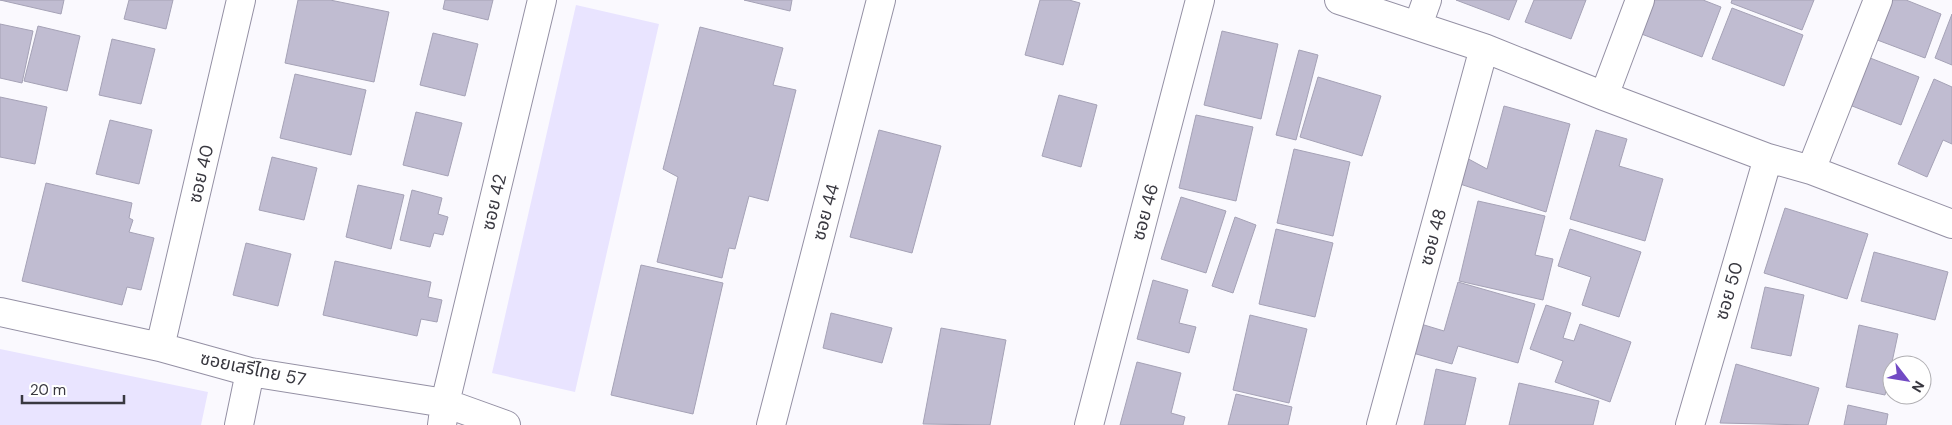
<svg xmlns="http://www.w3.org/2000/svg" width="1952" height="425" font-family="'DM Sans','Noto Sans Thai',sans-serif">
<rect width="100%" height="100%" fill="#faf9fe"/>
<path fill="#e9e4ff" d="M 576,5 L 659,24 L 575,392 L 492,373 Z
M 0,349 L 208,392 L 201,425 L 0,425 Z"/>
<path fill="#c0bcd1" stroke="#a5a2b6" d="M 0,0 L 64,0 L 61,14 Z
M 129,0 L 173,0 L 166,29 L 124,19 Z
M 298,0 L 330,0 L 389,12 L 374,82 L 285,63 Z
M 445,0 L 493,0 L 488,20 L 443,9 Z
M 744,0 L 792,0 L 790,11 Z
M 1040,0 L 1069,0 L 1080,3 L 1063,65 L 1025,55 Z
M 1456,0 L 1517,0 L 1509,20 Z
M 1534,0 L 1586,0 L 1571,39 L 1525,22 Z
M 1642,0 L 1703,0 L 1721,7 L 1702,57 L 1631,30 Z
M 1732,0 L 1814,0 L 1802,30 L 1731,3 Z
M 1886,0 L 1906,0 L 1941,14 L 1925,58 L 1872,38 Z
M 1732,8 L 1803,35 L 1784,86 L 1712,59 Z
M 1952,14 L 1952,65 L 1935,58 Z
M 0,24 L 33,31 L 22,83 L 0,78 Z
M 38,26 L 80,36 L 67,91 L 24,81 Z
M 700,27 L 783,48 L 773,85 L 796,90 L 768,201 L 749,196 L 735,249 L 729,248 L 722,278 L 657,262 L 678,177 L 663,169 Z
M 1222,31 L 1278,44 L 1261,119 L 1204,105 Z
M 433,33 L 478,44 L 465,96 L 420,85 Z
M 112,39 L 155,49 L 141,104 L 99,95 Z
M 1299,50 L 1318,55 L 1296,140 L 1276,135 Z
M 1865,56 L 1919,77 L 1901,125 L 1847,104 Z
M 295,74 L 366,90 L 351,155 L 280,138 Z
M 1318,77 L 1381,96 L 1362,156 L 1300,137 Z
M 1934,79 L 1952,87 L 1952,144 L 1943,140 L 1927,177 L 1898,164 Z
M 1059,95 L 1097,105 L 1081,167 L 1042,156 Z
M 0,97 L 47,107 L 35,164 L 0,157 Z
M 1504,106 L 1570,124 L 1546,212 L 1460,184 L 1463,156 L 1487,169 Z
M 416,112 L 462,123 L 448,176 L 403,165 Z
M 1196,115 L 1253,127 L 1236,201 L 1179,188 Z
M 110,120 L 152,130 L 139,184 L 96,174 Z
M 879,130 L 941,146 L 912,253 L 850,237 Z
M 1596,130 L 1627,139 L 1619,166 L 1663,179 L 1645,241 L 1570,219 Z
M 1294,149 L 1350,162 L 1333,236 L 1277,223 Z
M 272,157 L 317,168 L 304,220 L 259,210 Z
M 46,183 L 132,203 L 129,218 L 133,220 L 129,232 L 154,238 L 141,290 L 127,287 L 122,305 L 22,281 Z
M 358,185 L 404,195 L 391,249 L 346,237 Z
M 412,190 L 442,198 L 438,214 L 448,217 L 443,235 L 434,233 L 430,247 L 400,240 Z
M 1181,197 L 1226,211 L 1206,273 L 1161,259 Z
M 1478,201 L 1545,216 L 1535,255 L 1553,259 L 1543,300 L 1459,281 Z
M 1785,208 L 1868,234 L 1847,299 L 1764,273 Z
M 1235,217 L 1256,225 L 1233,293 L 1212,286 Z
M 1276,229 L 1333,243 L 1315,317 L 1259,304 Z
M 1570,229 L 1641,252 L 1619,317 L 1582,305 L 1591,277 L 1558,266 Z
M 246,243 L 291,254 L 278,306 L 233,295 Z
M 1874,252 L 1948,272 L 1935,320 L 1861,301 Z
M 335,261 L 431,282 L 428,297 L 442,300 L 437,322 L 421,319 L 417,336 L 323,315 Z
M 641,265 L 723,283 L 693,414 L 611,395 Z
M 1153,280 L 1188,290 L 1179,323 L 1196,327 L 1189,353 L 1137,339 Z
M 1458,282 L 1535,304 L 1518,363 L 1458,346 L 1452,364 L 1402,350 L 1411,321 L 1444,331 Z
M 1765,287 L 1804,295 L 1791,356 L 1751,348 Z
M 1546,305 L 1571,313 L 1563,338 L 1574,341 L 1580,324 L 1631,342 L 1610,402 L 1555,382 L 1563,361 L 1530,349 Z
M 831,313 L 892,328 L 882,363 L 823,348 Z
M 1250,315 L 1307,329 L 1289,403 L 1233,390 Z
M 1859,325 L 1898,334 L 1885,395 L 1846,387 Z
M 941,328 L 1006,340 L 990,425 L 923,424 Z
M 1137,362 L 1181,373 L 1171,413 L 1185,417 L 1183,425 L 1120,425 Z
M 1736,364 L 1819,388 L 1808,425 L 1720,423 Z
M 1436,369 L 1476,378 L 1465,425 L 1424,425 Z
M 1519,383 L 1599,401 L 1593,425 L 1509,425 Z
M 1236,394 L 1292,407 L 1288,425 L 1228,425 Z
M 1848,405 L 1888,414 L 1886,425 L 1844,425 Z"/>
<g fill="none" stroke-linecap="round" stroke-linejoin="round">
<g stroke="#9490a4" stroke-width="30">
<path id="street" d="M 1339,0 L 1484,48 L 1604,96 L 1768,158 L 1811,170 L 1952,224
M 1418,25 L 1427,0
M 1604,96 L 1640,0
M 1811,170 L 1878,0
M 0,312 L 160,347 L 250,372 L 445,403 L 506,425
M 160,347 L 241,0
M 239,425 L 250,372
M 442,425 L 445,403 L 542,0
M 771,425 L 881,0
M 1089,425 L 1200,0
M 1381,425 L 1484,48
M 1690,425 L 1768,158"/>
</g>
<use href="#street" stroke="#fff" stroke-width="28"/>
</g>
<g text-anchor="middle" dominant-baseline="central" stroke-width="4" stroke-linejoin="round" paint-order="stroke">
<g font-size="18" fill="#393840" stroke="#fff">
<text transform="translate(201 174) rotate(-77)">ซอย 40</text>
<text transform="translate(494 202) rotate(-77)">ซอย 42</text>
<text transform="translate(826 212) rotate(-75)">ซอย 44</text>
<text transform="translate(1145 212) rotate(-75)">ซอย 46</text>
<text transform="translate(1433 237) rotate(-75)">ซอย 48</text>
<text transform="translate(1729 291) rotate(-74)">ซอย 50</text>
<text transform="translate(253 369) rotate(12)">ซอยเสรีไทย 57</text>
</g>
</g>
<g transform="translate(1907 380) rotate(121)"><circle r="24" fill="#ffffff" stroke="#b0afb3"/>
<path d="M0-4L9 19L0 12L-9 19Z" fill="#724bc4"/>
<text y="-8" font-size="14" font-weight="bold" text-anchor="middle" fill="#393840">N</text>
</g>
<path d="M22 395v8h102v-8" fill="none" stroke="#393840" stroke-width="2.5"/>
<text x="30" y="395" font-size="15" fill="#393840" stroke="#ffffff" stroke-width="4" paint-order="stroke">20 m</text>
</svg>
